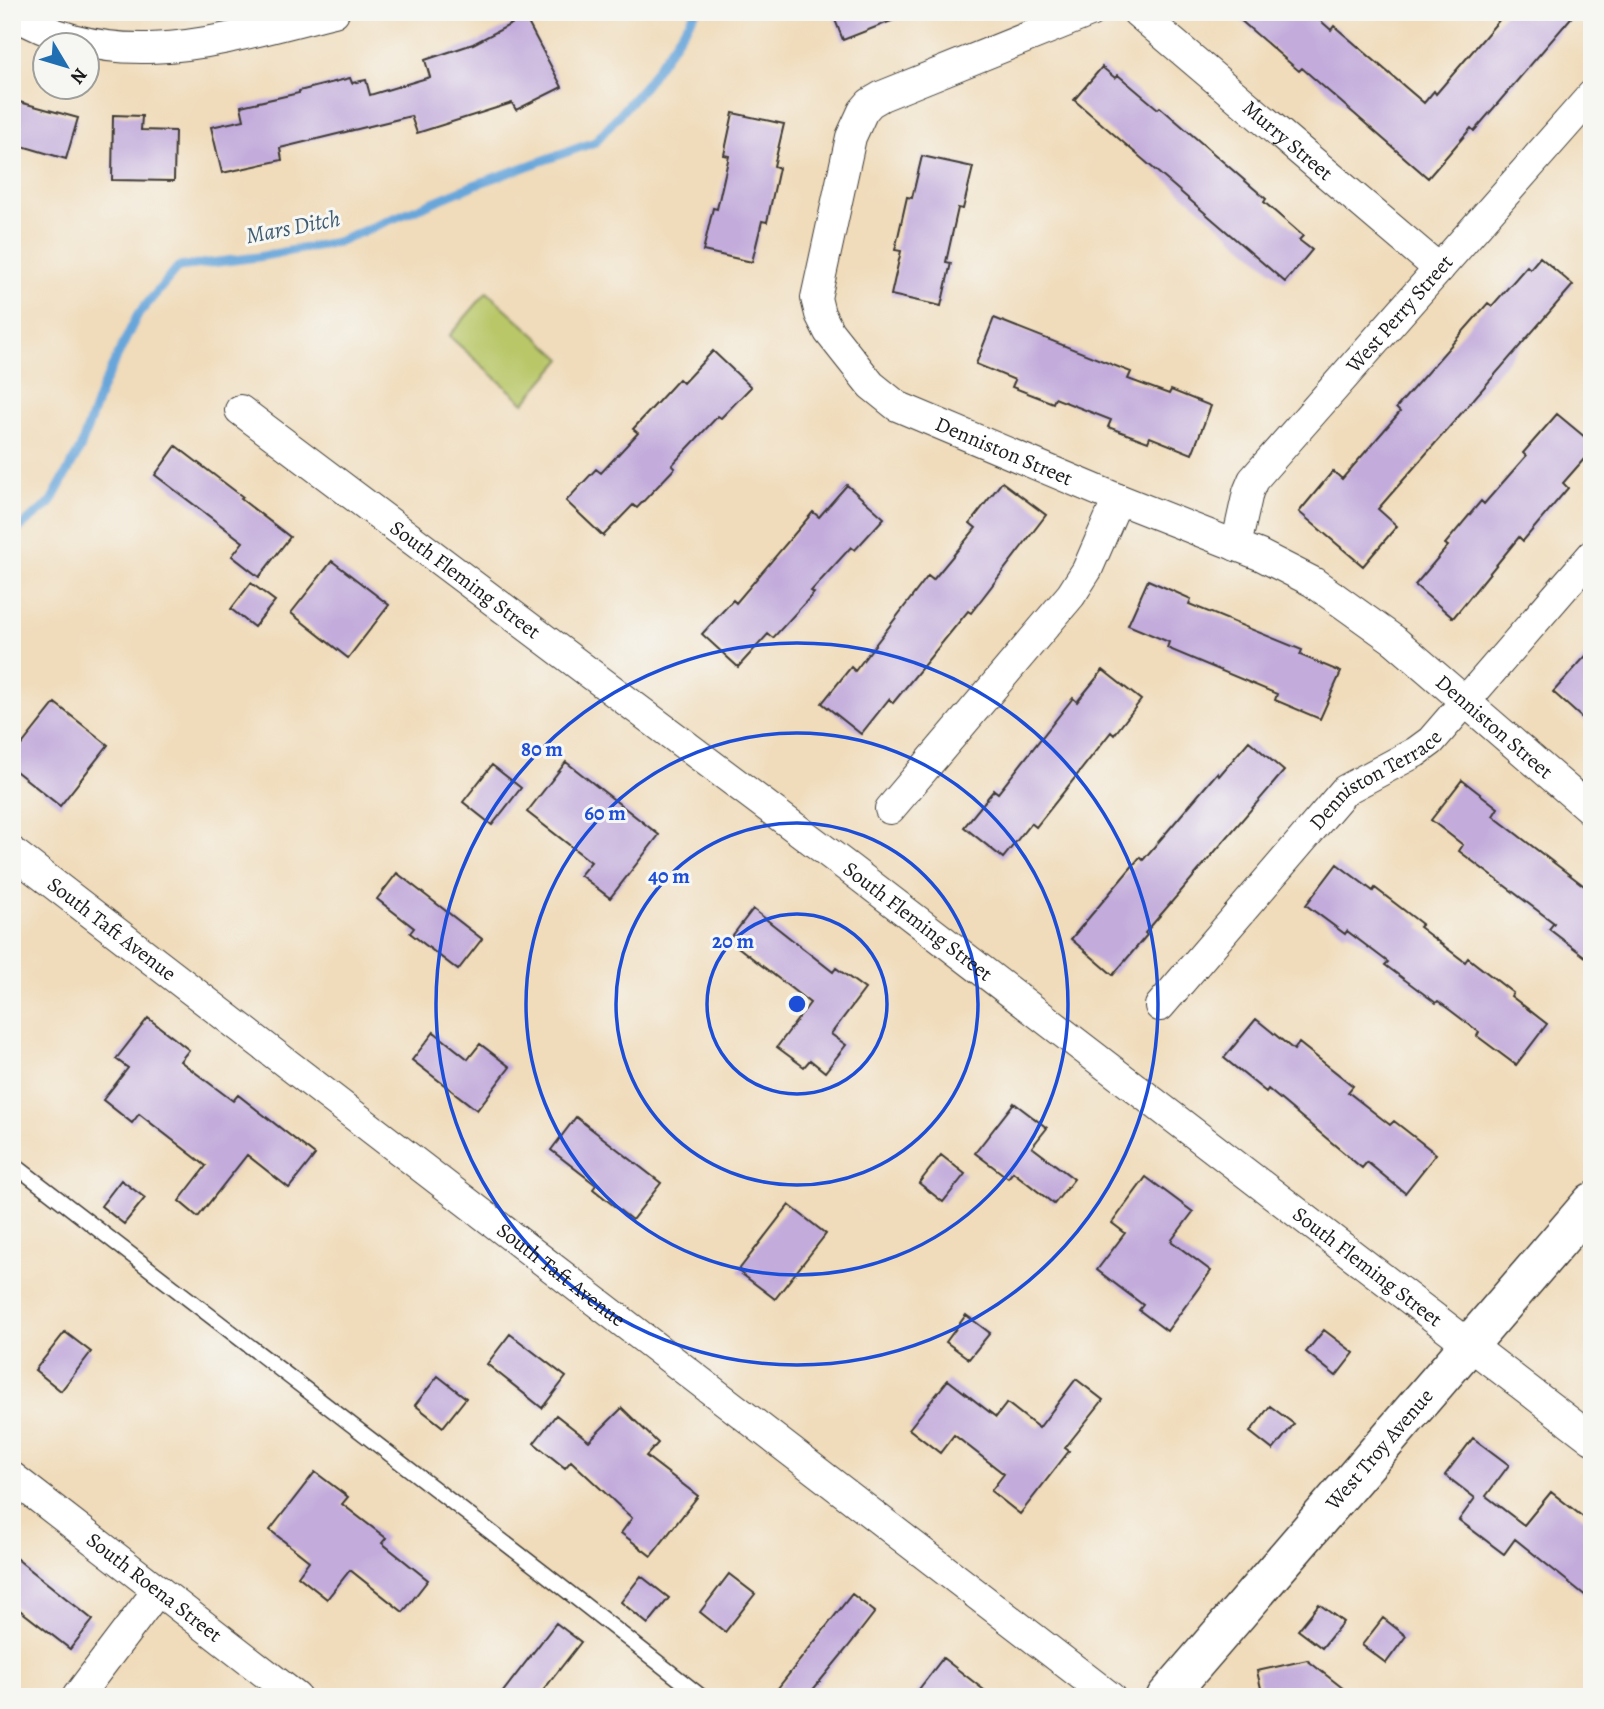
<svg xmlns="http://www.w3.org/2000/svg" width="1604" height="1709" font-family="Alegreya,serif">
<rect width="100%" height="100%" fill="#f6f6f2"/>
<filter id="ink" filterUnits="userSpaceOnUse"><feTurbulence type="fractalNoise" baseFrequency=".0143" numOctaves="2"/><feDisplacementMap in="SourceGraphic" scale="14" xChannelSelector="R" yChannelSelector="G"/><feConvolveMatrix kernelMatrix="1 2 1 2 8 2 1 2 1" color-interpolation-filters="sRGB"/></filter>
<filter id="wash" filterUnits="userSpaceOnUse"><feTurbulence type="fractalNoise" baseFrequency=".00686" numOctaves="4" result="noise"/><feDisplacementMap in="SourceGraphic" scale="28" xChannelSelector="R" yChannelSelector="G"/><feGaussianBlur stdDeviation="1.57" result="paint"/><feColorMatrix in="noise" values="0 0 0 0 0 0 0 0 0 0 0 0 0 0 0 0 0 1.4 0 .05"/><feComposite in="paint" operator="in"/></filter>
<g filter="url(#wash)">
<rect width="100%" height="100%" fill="#f0dbba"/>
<path fill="#b9c769" stroke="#6a7242" stroke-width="2" d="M 487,292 L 562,359 L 524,403 L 449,336 Z"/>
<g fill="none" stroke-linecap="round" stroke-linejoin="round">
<path stroke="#68a6da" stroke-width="9" d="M 12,534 L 50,503 L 80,449 L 101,390 L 137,316 L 178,267 L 258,257 L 337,242 L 474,185 L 595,142 L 646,84 L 696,12"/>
</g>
<g id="blocks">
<path fill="#c3acdb" d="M 832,12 L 909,12 L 909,14 L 843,40 Z
M 1231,12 L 1311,12 L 1331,30 L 1334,26 L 1424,103 L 1434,91 L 1436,94 L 1506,12 L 1576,12 L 1474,131 L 1471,128 L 1428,178 L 1302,68 L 1299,71 Z
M 525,17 L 562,87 L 516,110 L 512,103 L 417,133 L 411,116 L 280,148 L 282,160 L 222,173 L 211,127 L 244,120 L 241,106 L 299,93 L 299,91 L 350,78 L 352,83 L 366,80 L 370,95 L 430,77 L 425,60 L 473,44 Z
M 1102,67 L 1115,78 L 1118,75 L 1158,109 L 1160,107 L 1266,199 L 1264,202 L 1303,236 L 1299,240 L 1312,250 L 1285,282 L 1074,100 Z
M 12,100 L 78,118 L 66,159 L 12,143 Z
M 733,113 L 784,124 L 774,166 L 779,168 L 767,222 L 762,221 L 752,262 L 703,251 L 713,208 L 717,209 L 729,156 L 724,155 Z
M 113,115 L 142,116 L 141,130 L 175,131 L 174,181 L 112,180 Z
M 922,156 L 973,167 L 963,209 L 958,208 L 946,262 L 951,263 L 941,306 L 891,295 L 901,251 L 895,250 L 907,197 L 912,198 Z
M 1540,257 L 1573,285 L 1378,509 L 1397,526 L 1363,566 L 1299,512 L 1333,471 L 1342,479 L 1400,412 L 1396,408 L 1488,303 L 1492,306 L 1527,266 L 1530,269 Z
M 994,318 L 1131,372 L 1128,379 L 1169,394 L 1171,390 L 1211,406 L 1192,454 L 1150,437 L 1148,442 L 1108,427 L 1111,420 L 1055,398 L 1053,403 L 1012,387 L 1015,380 L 976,364 Z
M 713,351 L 751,387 L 721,418 L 718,416 L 672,465 L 675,468 L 637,508 L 633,505 L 603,536 L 566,501 L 596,469 L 601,473 L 638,433 L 633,429 L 679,379 L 683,383 Z
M 1557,414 L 1592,443 L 1592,450 L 1563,483 L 1568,488 L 1523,541 L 1519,537 L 1453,618 L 1415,585 L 1448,546 L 1445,544 L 1481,501 L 1484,504 L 1526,456 L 1523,453 Z
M 176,446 L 243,497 L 241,499 L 290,537 L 259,577 L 232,556 L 243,542 L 155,475 Z
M 1002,482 L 1046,515 L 971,613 L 968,611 L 893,703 L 889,699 L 861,734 L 822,703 L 851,667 L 855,671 L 928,576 L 933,580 L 976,528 L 970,523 Z
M 847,485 L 884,518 L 855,550 L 851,547 L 811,591 L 814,593 L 773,638 L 768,634 L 738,667 L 702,634 L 733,600 L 736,603 L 813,512 L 819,517 Z
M 332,561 L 389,605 L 348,658 L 291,613 Z
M 1148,580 L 1191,599 L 1189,604 L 1302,650 L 1300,655 L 1341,672 L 1320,719 L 1275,700 L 1277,694 L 1167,648 L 1169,642 L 1128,625 Z
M 251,583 L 275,601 L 254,627 L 231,609 Z
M 1592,649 L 1592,727 L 1553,692 Z
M 1103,670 L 1141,700 L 1114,735 L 1111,732 L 1036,827 L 1031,823 L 1003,858 L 964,827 L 994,790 L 998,793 L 1073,698 L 1077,702 Z
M 55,703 L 108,745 L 60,806 L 12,768 L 12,757 Z
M 1249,741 L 1284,771 L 1145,933 L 1147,935 L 1113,975 L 1071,939 L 1140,857 L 1143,860 L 1217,773 L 1219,776 Z
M 566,762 L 659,835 L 610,898 L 580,875 L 591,862 L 527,812 Z
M 492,765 L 521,788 L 492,825 L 463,802 Z
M 1462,780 L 1498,808 L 1493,816 L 1592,892 L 1592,962 L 1549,929 L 1554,923 L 1459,851 L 1463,845 L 1431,820 Z
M 1337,864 L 1373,891 L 1375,888 L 1422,924 L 1419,927 L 1465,962 L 1468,958 L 1513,993 L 1511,996 L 1547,1024 L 1516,1065 L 1477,1036 L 1479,1032 L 1438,1001 L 1436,1003 L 1385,965 L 1388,962 L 1347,931 L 1345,934 L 1306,905 Z
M 397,873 L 482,939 L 458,970 L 410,933 L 414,928 L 377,899 Z
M 753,909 L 833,972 L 836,968 L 865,989 L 831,1034 L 846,1045 L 825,1072 L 810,1060 L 804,1067 L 777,1047 L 810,1003 L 729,940 Z
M 148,1018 L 189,1050 L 180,1061 L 233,1101 L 238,1095 L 315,1155 L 289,1188 L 247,1155 L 198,1217 L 179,1201 L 206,1166 L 139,1114 L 132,1123 L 103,1100 L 128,1068 L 116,1059 Z
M 1256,1019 L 1294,1050 L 1299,1043 L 1353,1086 L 1348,1092 L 1390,1125 L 1394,1121 L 1436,1154 L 1405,1193 L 1367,1162 L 1362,1168 L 1268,1089 L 1266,1092 L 1224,1058 Z
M 434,1032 L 468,1059 L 480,1044 L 510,1067 L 477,1110 L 412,1060 Z
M 1014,1103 L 1047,1128 L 1032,1147 L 1074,1179 L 1054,1204 L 1013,1172 L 1008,1178 L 975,1153 Z
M 576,1117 L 661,1183 L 632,1220 L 593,1189 L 596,1185 L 551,1150 Z
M 941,1155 L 965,1174 L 943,1202 L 919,1183 Z
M 1146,1177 L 1193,1212 L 1171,1241 L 1211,1271 L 1167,1331 L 1139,1310 L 1143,1305 L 1097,1270 L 1125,1233 L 1112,1223 Z
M 121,1180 L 145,1198 L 124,1224 L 101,1206 Z
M 789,1205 L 826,1234 L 775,1299 L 738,1271 Z
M 966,1315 L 990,1333 L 969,1359 L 946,1342 Z
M 1324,1330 L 1354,1353 L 1336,1376 L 1306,1352 Z
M 65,1332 L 91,1352 L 61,1391 L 35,1370 Z
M 510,1334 L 566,1377 L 542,1408 L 487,1364 Z
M 438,1376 L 466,1398 L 443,1427 L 415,1405 Z
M 1076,1379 L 1103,1400 L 1065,1448 L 1069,1451 L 1020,1514 L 991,1491 L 1004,1474 L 954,1435 L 940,1453 L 909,1429 L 948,1380 L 996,1417 L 1007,1403 L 1039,1428 Z
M 1270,1406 L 1294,1424 L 1273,1450 L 1250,1432 Z
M 622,1408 L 658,1443 L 646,1456 L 698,1496 L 651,1556 L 621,1533 L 632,1518 L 571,1461 L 565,1468 L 534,1443 L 556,1415 L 589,1441 Z
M 1473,1438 L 1509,1465 L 1486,1496 L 1524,1525 L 1551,1492 L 1592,1524 L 1592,1601 L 1515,1539 L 1504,1554 L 1459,1520 L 1475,1498 L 1445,1475 Z
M 315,1472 L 348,1497 L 342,1504 L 386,1538 L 382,1543 L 428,1580 L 403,1612 L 350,1570 L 327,1599 L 298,1576 L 309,1561 L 270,1530 Z
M 12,1555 L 93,1620 L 70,1649 L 12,1604 Z
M 729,1574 L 755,1594 L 725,1632 L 700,1612 Z
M 641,1576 L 669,1598 L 648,1624 L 621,1602 Z
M 852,1594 L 875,1612 L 848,1647 L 807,1697 L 771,1697 Z
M 1319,1604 L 1343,1622 L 1322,1648 L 1298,1630 Z
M 1383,1618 L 1406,1636 L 1386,1663 L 1362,1645 Z
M 556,1623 L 581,1642 L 538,1697 L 499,1697 Z
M 943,1658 L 993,1697 L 913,1697 Z
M 1307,1660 L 1354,1697 L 1263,1697 L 1257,1671 Z"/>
</g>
</g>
<g filter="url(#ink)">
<use href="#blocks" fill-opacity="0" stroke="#3c3934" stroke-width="2"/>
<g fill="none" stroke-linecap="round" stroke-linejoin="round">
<g stroke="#3c3934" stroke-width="17">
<path id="lane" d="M 12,1163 L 544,1573 L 702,1697"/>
</g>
<g stroke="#3c3934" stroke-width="32">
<g id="street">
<path id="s1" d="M 1090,12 L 882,96 L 870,103 L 863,111 L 851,137 L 816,298 L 820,314 L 829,332 L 871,385 L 897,406 L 1118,499 L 1260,555 L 1313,582 L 1394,640 L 1592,811"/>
<path id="s2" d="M 1137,12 L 1439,269"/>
<path d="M 12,13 C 118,77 224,39 334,12"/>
<path id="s3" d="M 240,410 L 850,869 L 1592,1439"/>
<path id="s4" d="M 1236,546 L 1248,492 L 1253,480 L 1592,95"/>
<path d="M 890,809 L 1071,595 L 1087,570 L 1118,499"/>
<path id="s5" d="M 12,852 L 1110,1697"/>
<path id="s6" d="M 1160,1006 L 1345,790 L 1416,752 L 1431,741 L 1592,555"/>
<path id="s7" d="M 12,1477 L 296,1697"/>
<path d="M 77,1697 L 158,1590"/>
</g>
</g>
<g stroke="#3c3934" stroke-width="41">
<g id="secondary">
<path id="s8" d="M 1166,1697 L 1592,1202"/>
</g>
</g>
<use href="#lane" stroke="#fff" stroke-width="14"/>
<use href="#street" stroke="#fff" stroke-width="30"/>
<use href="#secondary" stroke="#fff" stroke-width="38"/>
</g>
</g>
<g fill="none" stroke="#1d4ed8" stroke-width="3.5">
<circle cx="797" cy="1004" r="90"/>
<circle cx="797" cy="1004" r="181"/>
<circle cx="797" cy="1004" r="271"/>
<circle cx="797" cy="1004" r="361"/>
</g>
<g text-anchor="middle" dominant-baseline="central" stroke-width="6" stroke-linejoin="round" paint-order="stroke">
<g font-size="21" fill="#1c1c1c" stroke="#f6f6f2">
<text stroke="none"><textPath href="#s2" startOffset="198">Murry Street</textPath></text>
<text stroke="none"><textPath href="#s4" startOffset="290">West Perry Street</textPath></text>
<text stroke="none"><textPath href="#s1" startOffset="696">Denniston Street</textPath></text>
<text stroke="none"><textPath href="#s3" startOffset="282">South Fleming Street</textPath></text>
<text stroke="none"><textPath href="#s1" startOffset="1264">Denniston Street</textPath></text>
<text stroke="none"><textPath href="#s6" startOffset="315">Denniston Terrace</textPath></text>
<text stroke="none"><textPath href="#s3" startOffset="849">South Fleming Street</textPath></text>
<text stroke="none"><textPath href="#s5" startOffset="126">South Taft Avenue</textPath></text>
<text stroke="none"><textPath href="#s3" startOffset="1416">South Fleming Street</textPath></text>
<text stroke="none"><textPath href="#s5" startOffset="693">South Taft Avenue</textPath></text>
<text stroke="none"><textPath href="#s8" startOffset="327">West Troy Avenue</textPath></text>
<text stroke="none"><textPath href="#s7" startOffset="180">South Roena Street</textPath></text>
</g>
<g font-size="23" font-style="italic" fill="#3e5a71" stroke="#f6f6f2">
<text transform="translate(293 227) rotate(-11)">Mars Ditch</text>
</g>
</g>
<circle cx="797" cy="1004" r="10" fill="#1d4ed8" stroke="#f6f6f2" stroke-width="3.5"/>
<g font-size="21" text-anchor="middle" font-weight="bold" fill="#1d4ed8" stroke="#f6f6f2" stroke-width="6" stroke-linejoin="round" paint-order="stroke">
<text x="542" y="756">80 m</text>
<text x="605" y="820">60 m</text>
<text x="669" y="883">40 m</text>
<text x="733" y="948">20 m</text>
</g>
<rect width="1604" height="1709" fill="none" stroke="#f6f6f2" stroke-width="42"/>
<g transform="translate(66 66) rotate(128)"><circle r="33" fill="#f6f6f2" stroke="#9f9f9c" stroke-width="2"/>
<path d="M0-5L12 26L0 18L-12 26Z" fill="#1f6fb2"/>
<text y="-10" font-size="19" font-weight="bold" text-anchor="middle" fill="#1c1c1c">N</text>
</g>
</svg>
